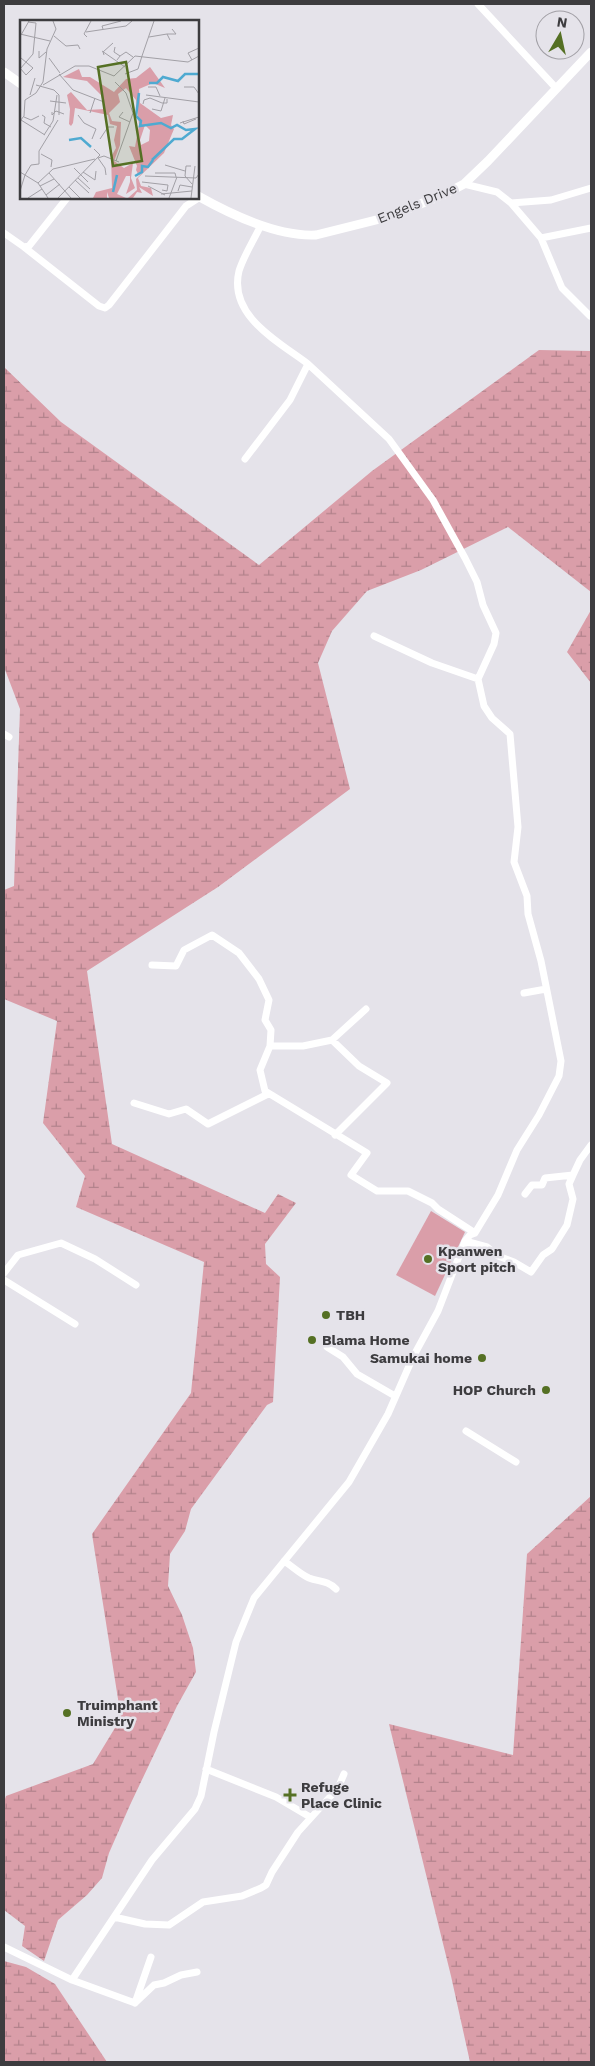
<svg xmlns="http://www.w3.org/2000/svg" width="595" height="2066" font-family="'Work Sans',sans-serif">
<defs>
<pattern id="wetland-marsh" width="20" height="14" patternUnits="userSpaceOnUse" patternTransform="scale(1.25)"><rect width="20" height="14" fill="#da9ea9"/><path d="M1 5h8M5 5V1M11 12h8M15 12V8" fill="none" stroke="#b2828b"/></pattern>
</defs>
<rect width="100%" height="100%" fill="#e5e3ea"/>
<path fill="#da9ea9" d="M 431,1211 L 465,1232 L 435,1296 L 396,1275 Z"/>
<path fill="url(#wetland-marsh)" d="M 539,350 L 591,351 L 591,592 L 508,527 L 421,570 L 367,591 L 332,631 L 318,663 L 350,789 L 218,887 L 87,971 L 112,1144 L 265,1213 L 278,1194 L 296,1203 L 265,1244 L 266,1264 L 280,1277 L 273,1402 L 267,1405 L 191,1509 L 185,1531 L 170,1554 L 168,1586 L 182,1615 L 193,1648 L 196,1672 L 177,1706 L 130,1805 L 109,1853 L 102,1878 L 87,1895 L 58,1920 L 44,1961 L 22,1946 L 25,1926 L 4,1910 L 4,1802 L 6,1796 L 93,1764 L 121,1718 L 92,1534 L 191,1393 L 204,1262 L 76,1207 L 85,1176 L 43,1123 L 57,1021 L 4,999 L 4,890 L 14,886 L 20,709 L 4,667 L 4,367 L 61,422 L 259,565 L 372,471 Z
M 591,610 L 591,683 L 567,652 Z
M 591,1496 L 591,2062 L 470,2062 L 451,1976 L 389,1724 L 513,1755 L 527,1554 Z
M 4,1961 L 26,1967 L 55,1984 L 107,2062 L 4,2062 Z"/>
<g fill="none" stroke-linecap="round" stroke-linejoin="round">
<path stroke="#fff" stroke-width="7" d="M 478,4 L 556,88
M 464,184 L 497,192 L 511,203 L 541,238 L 562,288 L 590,316
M 511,203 L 551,200 L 591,188
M 4,233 L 24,247 L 29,246 L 67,198
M 541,238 L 591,228
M 24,247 L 99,306 L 105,308 L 109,305 L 186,206 L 200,197
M 245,459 L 290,400 L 308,364 C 279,342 228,316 239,271 C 244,255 254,240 261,225
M 374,636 L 432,663 L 478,679
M 4,734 L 9,737
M 152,965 L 176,966 L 184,950 L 212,935 L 239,953 L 259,979 L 269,1000 L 265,1020 L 271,1030 L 270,1046
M 524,993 L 546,989
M 366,1009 L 332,1040 L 303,1046 L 270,1046 L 260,1070 L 265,1091 L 367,1153 L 351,1175 L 377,1191 L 408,1191 L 432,1203 L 438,1209 L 475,1233
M 332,1040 L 359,1066 L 387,1083 L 335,1135
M 134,1103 L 169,1114 L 186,1109 L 208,1124 L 268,1094
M 525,1194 L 532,1185 L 542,1185 L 545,1178 L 573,1175 L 580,1160 L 591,1145
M 465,1241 L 487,1247 L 498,1256 L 514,1262 L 531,1272 L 543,1255 L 552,1249 L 567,1225 L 573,1199 L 569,1184 L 573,1175
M 4,1273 L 18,1255 L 61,1243 L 95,1259 L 136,1285
M 4,1280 L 75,1324
M 327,1347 L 343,1357 L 357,1374 L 395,1396
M 466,1431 L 516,1462
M 284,1561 C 292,1566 300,1574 309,1578 C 319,1582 327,1580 336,1589
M 206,1769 L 276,1797 L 310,1817
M 114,1917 L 145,1924 L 169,1925 L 203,1902 L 242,1896 L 261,1888 L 266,1885 L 272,1872 L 298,1832 L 338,1788 L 344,1774
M 4,1947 L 72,1980 L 135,2003
M 72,1980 L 152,1860 L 195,1809 L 201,1796 L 214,1732 L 236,1642 L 254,1598 L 349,1482 L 388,1414 L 413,1357 L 438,1311 L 465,1241 L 470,1235 L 475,1233 L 498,1195 L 517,1150 L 539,1115 L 559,1076 L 561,1061 L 541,961 L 528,914 L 527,896 L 514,862 L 518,827 L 510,734 L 492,718 L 484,706 L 478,679 L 494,644 L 496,633 L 483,605 L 477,582 L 465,558 L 433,500 L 389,439 L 308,364
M 135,2003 L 154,1985 L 164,1983 L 181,1975 L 197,1972
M 135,2003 L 151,1957"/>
<path stroke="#fff" stroke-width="9" d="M 4,72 L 21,84
M 198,196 C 230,214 278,237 316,235 L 388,217 L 445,194 L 464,184 L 488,161 L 591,52"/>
</g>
<g fill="#557024" stroke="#e5e3ea" stroke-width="2">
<circle cx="428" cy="1259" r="5"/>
<circle cx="326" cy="1315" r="5"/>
<circle cx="312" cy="1340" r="5"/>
<circle cx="482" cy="1358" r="5"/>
<circle cx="546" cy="1390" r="5"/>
<circle cx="67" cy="1713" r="5"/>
<path d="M287.5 1787.5h5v5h5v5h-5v5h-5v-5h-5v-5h5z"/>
</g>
<g text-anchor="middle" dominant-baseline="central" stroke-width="5" stroke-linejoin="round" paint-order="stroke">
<g font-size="14" fill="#3d3c3f" stroke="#e5e3ea">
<text transform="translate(417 203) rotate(-22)">Engels Drive</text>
</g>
<g font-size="14" font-weight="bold" fill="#3d3c3f" stroke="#e5e3ea" text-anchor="start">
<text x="438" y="1251">Kpanwen<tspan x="438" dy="16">Sport pitch</tspan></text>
<text x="336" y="1315">TBH</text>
<text x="322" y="1340">Blama Home</text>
<text x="472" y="1358" text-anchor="end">Samukai home</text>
<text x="536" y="1390" text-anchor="end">HOP Church</text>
<text x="77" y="1705">Truimphant<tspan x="77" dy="16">Ministry</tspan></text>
<text x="301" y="1787">Refuge<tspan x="301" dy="16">Place Clinic</tspan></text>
</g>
</g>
<g transform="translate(20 20)">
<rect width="179" height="179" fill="#e5e3ea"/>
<path d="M 130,47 L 145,68 L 133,63 L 119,69 L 120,83 L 141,98 L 153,95 L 151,105 L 154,109 L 144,133 L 118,158 L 121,166 L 131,168 L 133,176 L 119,167 L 122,173 L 117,172 L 113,178 L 108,178 L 117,170 L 116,159 L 123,152 L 118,154 L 116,150 L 117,146 L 109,126 L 115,127 L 119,105 L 116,80 L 106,68 L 98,74 L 100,82 L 89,93 L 92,101 L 101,102 L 100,125 L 94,141 L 104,148 L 113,143 L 111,158 L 115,168 L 106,174 L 110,162 L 110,156 L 106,156 L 97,174 L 106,178 L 89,178 L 87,172 L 87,178 L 73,178 L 76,172 L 92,168 L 91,137 L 96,128 L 94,120 L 97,106 L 90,104 L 88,95 L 55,88 L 53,103 L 51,106 L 49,104 L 50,89 L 47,75 L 51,72 L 67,90 L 85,89 L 81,75 L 67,61 L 43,57 L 59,49 L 62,57 L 70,57 L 94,72 L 106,59 L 116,58 ZM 125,105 L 130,110 L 129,121 L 121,125 L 120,120 Z" fill="#da9ea9" fill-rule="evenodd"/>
<path fill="none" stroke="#4faad1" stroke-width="2.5" d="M 129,63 L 137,63 L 143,57 L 158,61 L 165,54 L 179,54M 119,73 L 116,96 L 121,101 L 120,106 L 141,103 L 151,108 L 157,105 L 166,110 L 175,109 L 162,119 L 154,119 L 132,140M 49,120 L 61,118 L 71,127M 115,156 L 122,152 L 122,146 L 128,147 L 133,140M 93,172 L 97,155"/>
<path fill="none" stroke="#a2a0a6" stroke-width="1" d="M 83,9 L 82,6 L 101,1M 66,12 L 106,6 L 112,1M 0,14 L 30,21M 147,14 L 156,14 L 152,9M 1,15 L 9,1M 34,16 L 46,26 L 58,25 L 60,29M 67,17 L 64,14 L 71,1M 129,17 L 147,14 L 150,20M 95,27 L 94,32 L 100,36 L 97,40M 19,31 L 19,38 L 26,32M 82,31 L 105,47M 84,35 L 83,32 L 93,23M 100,36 L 106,32 L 113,37M 122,36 L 134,1M 29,38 L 40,53M 172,40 L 168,33 L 179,28M 0,48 L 6,55 L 13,48 L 1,38M 0,49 L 13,34 L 16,3 L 8,2M 39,54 L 53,70 L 84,82M 105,54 L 118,49 L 122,36M 95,62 L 106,73 L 113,93 L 96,141M 16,65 L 34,70 L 39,75 L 39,95M 23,65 L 55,46 L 69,46 L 94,56 L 115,36 L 168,42 L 179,36M 128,67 L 136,67 L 140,76M 164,67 L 174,67 L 179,74M 10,75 L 15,58M 126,75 L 179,82M 30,81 L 46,83M 123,84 L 124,80 L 130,78 L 142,83 L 147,83 L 147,79M 132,89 L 141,91 L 145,78M 32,92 L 32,95 L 36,91 L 44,94M 103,92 L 99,97 L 110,102M 70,93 L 75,78M 22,95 L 25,97 L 24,103 L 31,107M 58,95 L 64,103 L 76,109 L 72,119M 4,97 L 11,100 L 19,96M 1,100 L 25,115M 0,101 L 4,96 L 5,80 L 16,73 L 23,62 L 27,29 L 36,9 L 33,1M 163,101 L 164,104 L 176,99M 160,103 L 179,97M 24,115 L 33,101 L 37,75M 80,119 L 88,107 L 94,107M 21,134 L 32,140 L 31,147M 145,145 L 165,151M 171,146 L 166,146 L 165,156 L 172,164M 54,148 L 68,162M 0,152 L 18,163 L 28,178M 63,152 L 75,160 L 76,151M 29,153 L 51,178M 135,153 L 155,153 L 156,157M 5,155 L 11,145 L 19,144 L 19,131 L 38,100M 86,155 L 85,148 L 78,138 L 84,136 L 99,142M 125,156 L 176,158 L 179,154M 58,158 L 70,169M 55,160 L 69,173M 122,162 L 148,165 L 147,171 L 142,170M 18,163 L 33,149 L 75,139M 20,166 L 34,159M 128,166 L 145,175M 49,167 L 60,178M 0,171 L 5,155M 158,171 L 160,165 L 172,167M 141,174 L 172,171M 26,175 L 40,164M 8,178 L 22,169M 38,178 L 80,135 L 74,129M 149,178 L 157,157M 171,178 L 175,146"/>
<path fill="#557024" fill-opacity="0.15" stroke="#557024" stroke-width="2.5" d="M 106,42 L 122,141 L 93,146 L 78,47 Z"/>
<rect width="179" height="179" fill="none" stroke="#3d3c3f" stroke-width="2.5"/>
</g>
<rect width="595" height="2066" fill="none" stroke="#3d3c3f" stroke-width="10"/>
<g transform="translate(560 35) rotate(9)"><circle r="24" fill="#e5e3ea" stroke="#a2a0a6"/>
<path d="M0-4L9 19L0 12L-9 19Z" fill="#557024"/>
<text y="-8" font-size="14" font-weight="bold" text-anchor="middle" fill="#3d3c3f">N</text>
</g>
</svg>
